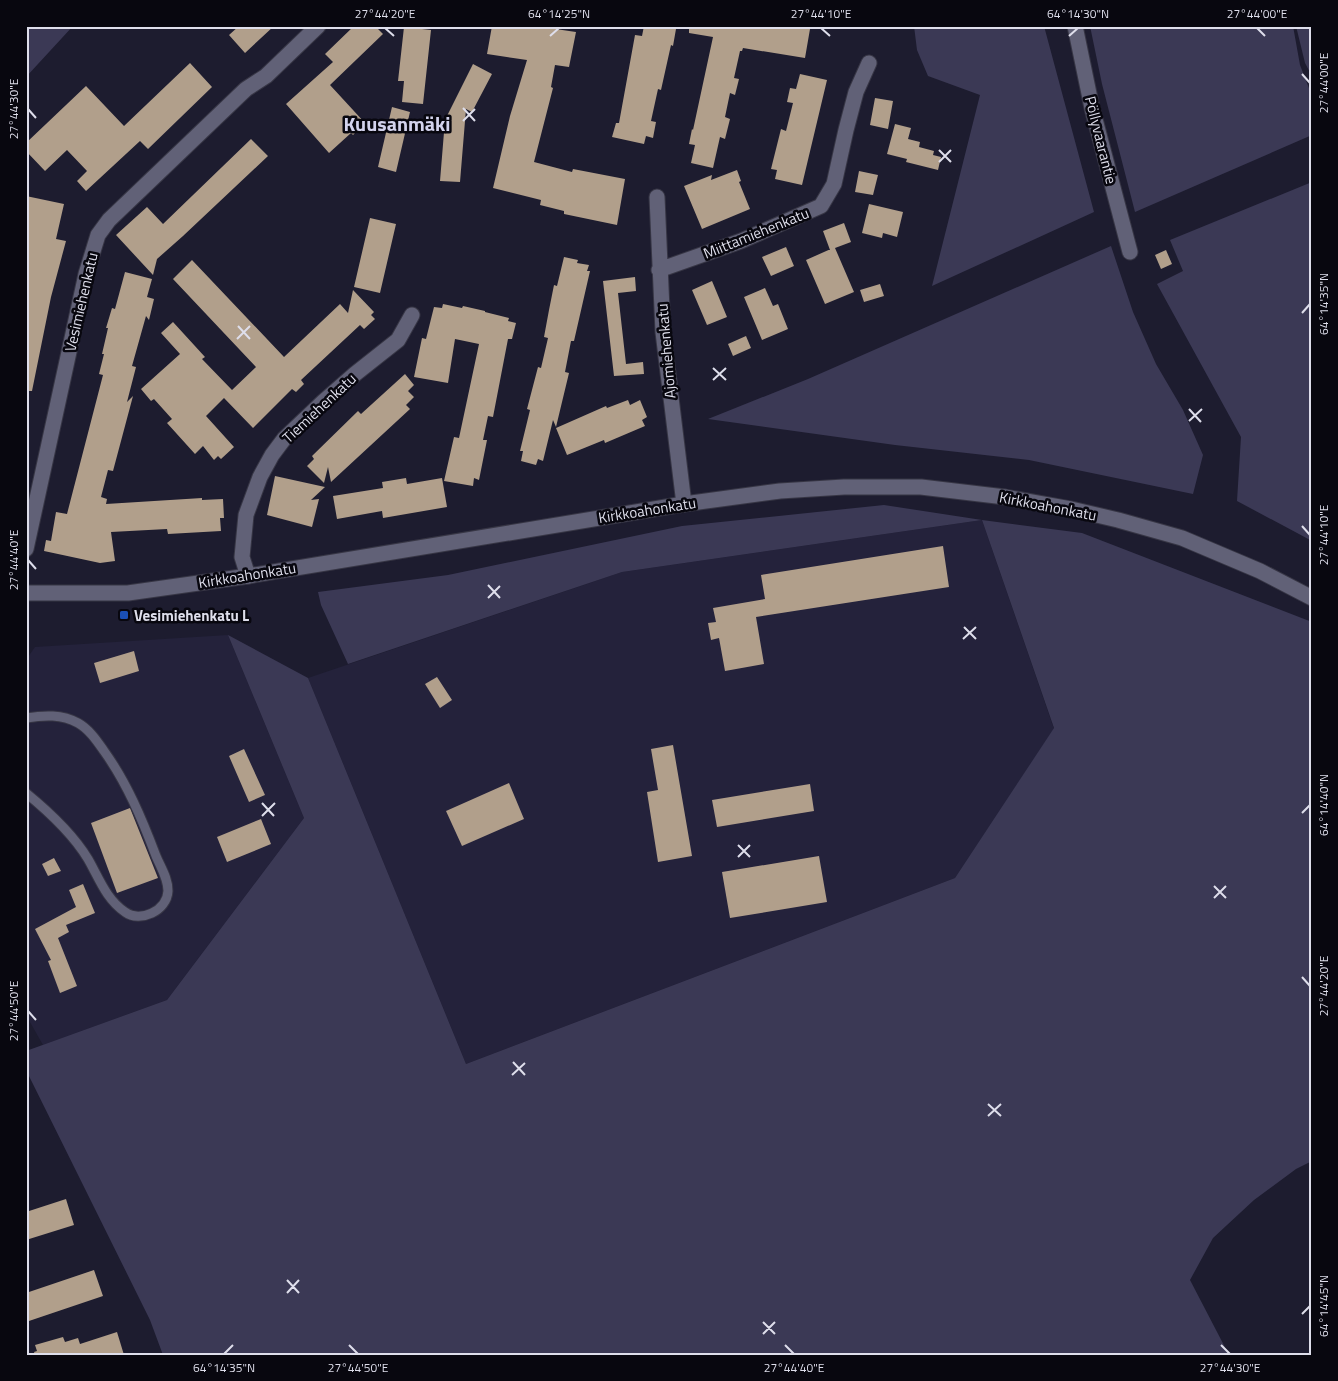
<svg xmlns="http://www.w3.org/2000/svg" width="1338" height="1381" font-family="'Titillium Web',sans-serif">
<rect width="100%" height="100%" fill="#1d1c2f"/>
<path fill="#24223b" d="M 982,520 L 1054,729 L 955,878 L 466,1064 L 308,678 L 622,572 Z
M 228,635 L 304,818 L 167,1000 L 43,1045 L 26,1015 L 26,660 L 35,647 Z"/>
<path fill="#3b3955" d="M 26,26 L 73,26 L 26,77 Z
M 914,26 L 1044,26 L 1094,212 L 932,286 L 980,95 L 928,76 L 917,50 Z
M 1090,26 L 1293,26 L 1300,65 L 1312,96 L 1312,135 L 1135,212 L 1102,84 Z
M 1296,26 L 1312,26 L 1312,76 L 1305,63 Z
M 1312,182 L 1312,541 L 1237,501 L 1241,437 L 1157,284 L 1183,271 L 1170,240 Z
M 1111,246 L 1133,312 L 1156,364 L 1183,410 L 1203,455 L 1193,494 L 1029,460 L 895,445 L 708,419 L 808,379 Z
M 884,505 L 982,520 L 1082,533 L 1312,622 L 1312,1161 L 1296,1169 L 1254,1200 L 1213,1238 L 1190,1280 L 1229,1355 L 163,1355 L 150,1320 L 26,1070 L 26,1051 L 167,1000 L 304,818 L 228,635 L 308,678 L 466,1064 L 955,878 L 1054,728 L 982,520 L 622,572 L 348,664 L 321,605 L 318,592 L 448,575 L 682,526 Z"/>
<path fill="#b19f8b" d="M 239,26 L 274,26 L 245,53 L 229,35 Z
M 354,26 L 375,26 L 383,34 L 330,85 L 365,123 L 353,135 L 351,133 L 329,153 L 286,104 L 333,62 L 325,54 Z
M 492,26 L 535,26 L 576,32 L 569,67 L 555,65 L 551,87 L 553,88 L 534,162 L 572,172 L 573,169 L 625,179 L 617,225 L 564,214 L 564,211 L 540,205 L 541,200 L 493,188 L 510,116 L 527,60 L 487,54 Z
M 644,26 L 662,26 L 676,29 L 673,46 L 671,45 L 661,90 L 658,89 L 651,121 L 656,122 L 653,138 L 646,136 L 644,144 L 612,137 L 616,123 L 619,123 L 635,35 L 642,36 Z
M 689,26 L 805,26 L 804,28 L 810,29 L 805,58 L 743,48 L 742,51 L 740,51 L 734,78 L 739,79 L 735,95 L 730,93 L 725,117 L 730,119 L 725,139 L 720,137 L 713,168 L 691,163 L 695,145 L 689,144 L 692,129 L 693,130 L 713,37 L 689,33 Z
M 404,27 L 431,30 L 423,104 L 402,102 L 404,81 L 398,81 Z
M 190,63 L 212,87 L 148,149 L 140,141 L 86,191 L 77,181 L 87,171 L 67,150 L 45,171 L 26,151 L 26,143 L 86,86 L 124,126 Z
M 473,64 L 492,74 L 472,112 L 466,109 L 460,182 L 440,181 L 445,120 Z
M 800,74 L 827,80 L 802,185 L 775,179 L 777,170 L 771,169 L 781,129 L 786,131 L 793,103 L 787,102 L 790,88 L 796,89 Z
M 875,98 L 893,101 L 888,129 L 870,125 Z
M 392,107 L 410,112 L 396,172 L 378,167 Z
M 895,124 L 911,128 L 908,139 L 920,142 L 919,147 L 934,151 L 933,155 L 941,157 L 938,170 L 906,162 L 907,159 L 887,154 Z
M 251,139 L 268,156 L 183,236 L 157,259 L 153,275 L 116,235 L 147,207 L 163,224 Z
M 737,170 L 741,181 L 739,182 L 750,209 L 702,229 L 684,186 L 712,175 L 711,180 Z
M 859,171 L 878,175 L 873,195 L 855,192 Z
M 26,196 L 64,204 L 56,239 L 66,241 L 51,297 L 32,391 L 26,391 Z
M 869,204 L 903,212 L 897,237 L 883,233 L 882,238 L 862,233 Z
M 370,218 L 396,224 L 380,293 L 354,287 Z
M 844,223 L 851,242 L 835,248 L 854,292 L 825,304 L 806,260 L 833,248 L 830,250 L 823,231 Z
M 786,247 L 794,266 L 771,276 L 762,257 Z
M 1166,250 L 1172,264 L 1161,269 L 1155,255 Z
M 564,257 L 578,260 L 577,263 L 589,265 L 587,271 L 590,271 L 574,341 L 571,341 L 565,372 L 569,373 L 556,427 L 553,420 L 543,461 L 538,459 L 536,465 L 521,461 L 523,451 L 520,451 L 530,410 L 527,409 L 538,367 L 541,368 L 548,338 L 544,337 L 549,310 L 554,285 L 557,286 Z
M 192,260 L 284,357 L 340,304 L 348,313 L 353,290 L 374,312 L 371,315 L 375,319 L 364,329 L 360,325 L 301,380 L 304,384 L 296,392 L 292,389 L 253,428 L 224,398 L 206,416 L 234,447 L 221,459 L 218,456 L 214,460 L 203,446 L 195,454 L 167,423 L 172,419 L 154,399 L 151,401 L 141,389 L 180,354 L 161,333 L 173,322 L 205,357 L 202,359 L 232,390 L 256,367 L 173,279 Z
M 125,272 L 152,279 L 147,297 L 154,299 L 149,320 L 146,316 L 132,366 L 136,367 L 127,402 L 133,396 L 113,471 L 108,470 L 101,497 L 107,499 L 106,504 L 202,498 L 202,500 L 223,499 L 224,518 L 220,518 L 221,531 L 168,534 L 167,529 L 111,532 L 115,561 L 100,563 L 44,551 L 46,540 L 51,541 L 56,512 L 67,514 L 103,375 L 99,374 L 104,354 L 102,354 L 108,328 L 106,328 L 112,308 L 115,309 Z
M 635,277 L 636,291 L 618,293 L 626,364 L 643,362 L 644,374 L 614,376 L 603,281 Z
M 712,281 L 727,317 L 707,325 L 692,290 Z
M 880,284 L 884,296 L 864,302 L 860,290 Z
M 765,288 L 773,306 L 778,304 L 788,329 L 762,340 L 744,297 Z
M 443,304 L 462,308 L 463,306 L 485,311 L 485,312 L 509,318 L 508,321 L 516,323 L 512,339 L 508,339 L 493,417 L 488,416 L 483,440 L 487,440 L 479,480 L 474,478 L 473,486 L 444,481 L 454,437 L 459,438 L 479,344 L 455,339 L 448,383 L 414,377 L 422,338 L 426,339 L 434,307 L 442,308 Z
M 746,336 L 751,348 L 733,356 L 728,344 Z
M 405,374 L 414,385 L 408,391 L 414,397 L 406,405 L 410,409 L 331,482 L 328,467 L 324,483 L 307,466 L 314,459 L 312,456 L 358,411 L 361,414 Z
M 628,400 L 630,405 L 640,400 L 647,417 L 642,420 L 645,426 L 605,443 L 604,440 L 567,455 L 556,428 L 606,406 L 607,408 Z
M 275,476 L 325,487 L 311,500 L 319,499 L 312,527 L 267,515 Z
M 406,478 L 407,484 L 442,478 L 447,507 L 383,518 L 382,511 L 337,519 L 333,496 L 383,488 L 382,482 Z
M 943,546 L 949,587 L 756,617 L 764,664 L 725,671 L 719,638 L 711,640 L 708,623 L 716,622 L 713,608 L 765,599 L 761,575 Z
M 134,651 L 139,671 L 100,683 L 94,663 Z
M 437,677 L 452,700 L 440,708 L 425,684 Z
M 673,745 L 692,856 L 658,862 L 647,792 L 658,790 L 651,749 Z
M 244,749 L 265,795 L 249,802 L 229,756 Z
M 509,783 L 524,819 L 462,846 L 446,811 Z
M 810,784 L 814,811 L 717,827 L 712,800 Z
M 130,808 L 158,878 L 117,893 L 91,823 Z
M 261,819 L 271,844 L 227,862 L 217,837 Z
M 819,856 L 827,902 L 730,918 L 722,872 Z
M 54,858 L 61,871 L 48,876 L 42,864 Z
M 83,884 L 95,913 L 66,925 L 69,932 L 58,938 L 77,986 L 60,993 L 48,961 L 51,960 L 35,929 L 76,907 L 69,890 Z
M 66,1199 L 74,1225 L 26,1240 L 26,1212 Z
M 94,1270 L 103,1296 L 26,1322 L 26,1293 Z
M 117,1332 L 124,1355 L 35,1355 L 34,1352 L 37,1351 L 35,1345 L 63,1337 L 65,1342 L 78,1338 L 80,1344 Z"/>
<g fill="none" stroke-linecap="round" stroke-linejoin="round">
<g stroke="#373645" stroke-width="11">
<path id="lane" d="M 26,718 C 44,715 62,714 78,723 C 89,729 97,741 104,751 C 127,783 142,819 156,856 C 161,868 168,878 168,891 C 167,911 140,923 125,912 C 106,899 99,878 88,859 C 73,834 48,811 26,793"/>
</g>
<g stroke="#373645" stroke-width="17">
<path id="street" d="M 1075,26 L 1092,108 L 1130,252
M 657,197 L 663,332 L 684,504
M 659,270 L 741,241 L 821,206 L 834,184 L 846,130 L 856,92 L 869,63
M 26,549 L 86,274 L 98,235 L 109,220 L 246,89 L 266,76 L 318,26
M 248,576 L 242,557 L 246,515 L 260,477 L 272,455 L 284,439 L 323,402 L 355,374 L 398,340 L 412,315"/>
</g>
<g stroke="#373645" stroke-width="17">
<path id="secondary" d="M 26,593 L 128,593 L 248,576 L 684,504 L 780,491 L 844,487 L 921,487 L 1005,497 L 1071,509 L 1118,520 L 1182,538 L 1260,571 L 1312,598"/>
</g>
<use href="#lane" stroke="#616177" stroke-width="9"/>
<use href="#street" stroke="#616177" stroke-width="15"/>
<use href="#secondary" stroke="#616177" stroke-width="15"/>
</g>
<path fill="none" stroke="#dedeeb" stroke-width="2" d="M 385,28 L 394,36M 821,28 L 830,36M 1257,28 L 1265,36M 550,36 L 559,28M 1069,36 L 1078,28M 1302,74 L 1310,83M 463,108 L 475,121M 28,109 L 36,118M 463,121 L 475,109M 939,150 L 951,162M 939,162 L 951,150M 1302,313 L 1310,304M 238,326 L 250,339M 237,339 L 250,326M 713,368 L 726,380M 713,380 L 726,368M 1189,409 L 1201,422M 1189,421 L 1202,409M 1302,526 L 1310,535M 28,560 L 36,569M 488,585 L 500,598M 488,598 L 500,586M 964,627 L 976,639M 963,639 L 976,627M 262,803 L 274,816M 1302,813 L 1310,805M 262,816 L 275,803M 738,845 L 750,857M 738,857 L 750,845M 1214,886 L 1226,898M 1214,898 L 1226,886M 1302,977 L 1310,986M 28,1011 L 36,1020M 513,1062 L 525,1075M 512,1075 L 525,1063M 988,1104 L 1001,1116M 988,1116 L 1001,1104M 287,1280 L 299,1293M 287,1293 L 299,1280M 1302,1314 L 1310,1306M 763,1322 L 775,1334M 763,1334 L 775,1322M 349,1345 L 358,1354M 785,1345 L 794,1354M 1221,1345 L 1230,1354M 224,1354 L 233,1345"/>
<rect fill="#1a4fb4" stroke="#08070f" stroke-width="2" x="119" y="610" width="10" height="10" rx="2.5"/>
<g text-anchor="middle" dominant-baseline="central" stroke-width="5" stroke-linejoin="round" paint-order="stroke">
<g font-size="15" fill="#dedeeb" stroke="#08070f">
<text transform="translate(1101 140) rotate(76)">Pöllyvaarantie</text>
<text transform="translate(756 233) rotate(-22)">Miittamiehenkatu</text>
<text transform="translate(81 302) rotate(-77)">Vesimiehenkatu</text>
<text transform="translate(666 351) rotate(-95)">Ajomiehenkatu</text>
<text transform="translate(319 408) rotate(-43)">Tiemiehenkatu</text>
<text transform="translate(1048 506) rotate(11)">Kirkkoahonkatu</text>
<text transform="translate(647 510) rotate(-9)">Kirkkoahonkatu</text>
<text transform="translate(247 575) rotate(-9)">Kirkkoahonkatu</text>
</g>
<g font-size="15" font-weight="bold" fill="#dedeeb" stroke="#08070f" text-anchor="start">
<text x="134" y="615">Vesimiehenkatu L</text>
</g>
<g font-size="20" font-weight="bold" fill="#d3d3ed" stroke="#08070f">
<text x="397" y="123">Kuusanmäki</text>
</g>
</g>
<rect width="1338" height="1381" fill="none" stroke="#08070f" stroke-width="55"/>
<rect x="28" y="28" width="1282" height="1326" fill="none" stroke="#dedeeb" stroke-width="2"/>
<g font-size="12" text-anchor="middle" fill="#dedeeb">
<text x="385" y="18">27°44'20"E</text>
<text x="559" y="18">64°14'25"N</text>
<text x="821" y="18">27°44'10"E</text>
<text x="1078" y="18">64°14'30"N</text>
<text x="1257" y="18">27°44'00"E</text>
<text transform="translate(1324 83) rotate(-90)" y="4">27°44'00"E</text>
<text transform="translate(14 109) rotate(-90)" y="4">27°44'30"E</text>
<text transform="translate(1324 304) rotate(-90)" y="4">64°14'35"N</text>
<text transform="translate(1324 535) rotate(-90)" y="4">27°44'10"E</text>
<text transform="translate(14 560) rotate(-90)" y="4">27°44'40"E</text>
<text transform="translate(1324 805) rotate(-90)" y="4">64°14'40"N</text>
<text transform="translate(1324 986) rotate(-90)" y="4">27°44'20"E</text>
<text transform="translate(14 1011) rotate(-90)" y="4">27°44'50"E</text>
<text transform="translate(1324 1306) rotate(-90)" y="4">64°14'45"N</text>
<text x="224" y="1372">64°14'35"N</text>
<text x="358" y="1372">27°44'50"E</text>
<text x="794" y="1372">27°44'40"E</text>
<text x="1230" y="1372">27°44'30"E</text>
</g>
</svg>
